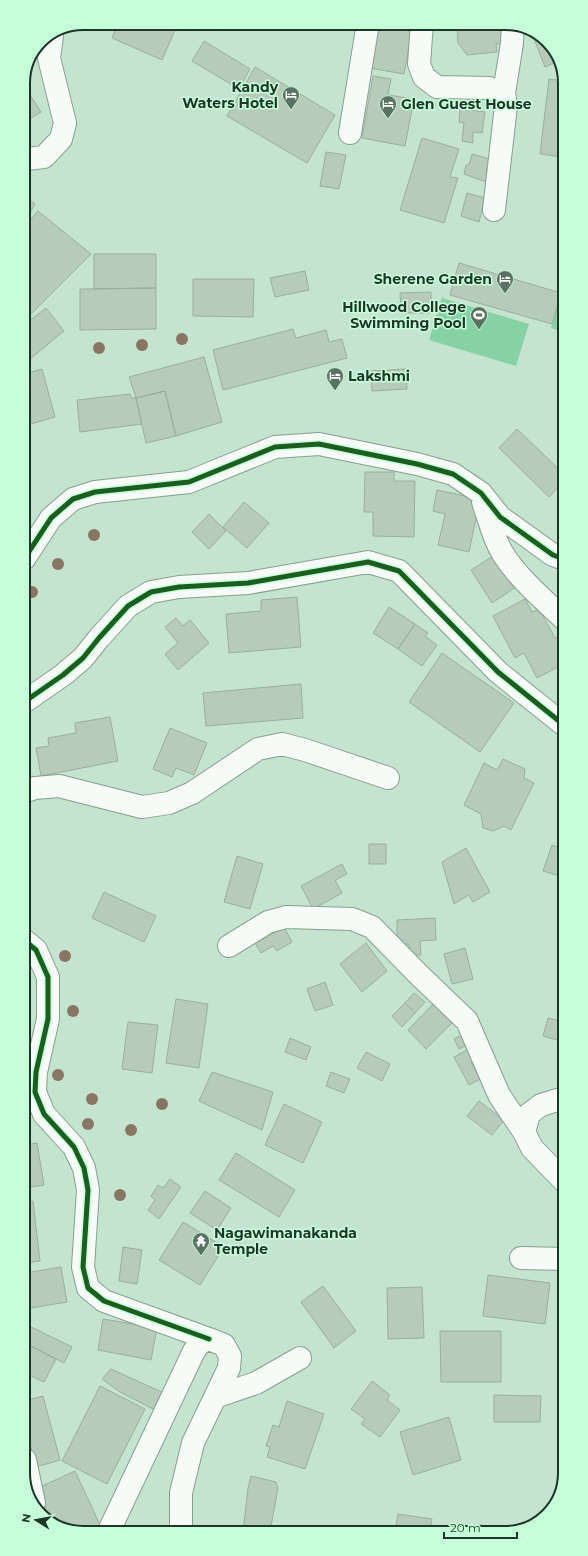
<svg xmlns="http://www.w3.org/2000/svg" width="588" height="1556" font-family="Montserrat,sans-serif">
<rect width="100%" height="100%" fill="#c5e4d0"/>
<path fill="#87d2a5" d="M 442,298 L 529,324 L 516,366 L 429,340 Z
M 556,309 L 563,311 L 563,332 L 551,328 Z"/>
<path fill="#b7cbba" stroke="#9aae9c" d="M 118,23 L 178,23 L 162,60 L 112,38 Z
M 373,23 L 413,24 L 404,74 L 364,67 Z
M 457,23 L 509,23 L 511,43 L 496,44 L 497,52 L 467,55 L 458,43 Z
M 531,31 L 542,35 L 559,61 L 545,67 Z
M 204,41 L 250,69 L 239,89 L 192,61 Z
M 255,67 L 335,115 L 307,163 L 227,116 Z
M 373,76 L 391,79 L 388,95 L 414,99 L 405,146 L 362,138 Z
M 549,79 L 563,81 L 563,157 L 540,154 Z
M 23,84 L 41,112 L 23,123 Z
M 460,109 L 485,112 L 482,133 L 473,132 L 473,143 L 462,141 L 464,123 L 459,122 Z
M 422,138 L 459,149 L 450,177 L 458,178 L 444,223 L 400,210 Z
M 326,152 L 346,155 L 339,189 L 320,186 Z
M 472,154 L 490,159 L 486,171 L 489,172 L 486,182 L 464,174 L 466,165 L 469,165 Z
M 559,164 L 563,164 L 563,216 L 558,216 Z
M 467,193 L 485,198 L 479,222 L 461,216 Z
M 23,196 L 35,204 L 28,216 L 23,213 Z
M 38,211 L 91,254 L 23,322 L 23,228 Z
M 94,254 L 156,254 L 156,288 L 94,289 Z
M 459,263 L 561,293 L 552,324 L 450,295 Z
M 305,271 L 309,290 L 275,297 L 270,278 Z
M 193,279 L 254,279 L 253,317 L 193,316 Z
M 156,288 L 156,329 L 80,330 L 80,289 Z
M 431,292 L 431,313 L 401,313 L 400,293 Z
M 46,308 L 64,331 L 24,364 L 23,326 Z
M 293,329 L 296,338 L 326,330 L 329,342 L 342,339 L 347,358 L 223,390 L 213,350 Z
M 204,357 L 222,422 L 176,436 L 165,391 L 136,398 L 129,377 Z
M 42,369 L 55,417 L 24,426 L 24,374 Z
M 406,369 L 407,389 L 372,391 L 371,371 Z
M 165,391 L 176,436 L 146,443 L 136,398 Z
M 130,394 L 131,398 L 136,398 L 142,424 L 80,432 L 77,400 Z
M 517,429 L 564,474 L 564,482 L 549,497 L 499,448 Z
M 365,472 L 394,472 L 394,481 L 415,481 L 414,537 L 373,536 L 373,512 L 364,512 Z
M 437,490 L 480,499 L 469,552 L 438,545 L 445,514 L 433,511 Z
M 244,502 L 269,523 L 247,548 L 223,527 Z
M 209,514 L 226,531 L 209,549 L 192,532 Z
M 499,552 L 519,585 L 492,603 L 471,570 Z
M 297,597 L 301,647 L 229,653 L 226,614 L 261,611 L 261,600 Z
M 525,599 L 532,612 L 539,609 L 555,638 L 561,635 L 564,641 L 564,680 L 558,667 L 537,678 L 524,653 L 515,658 L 493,616 Z
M 389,607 L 415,624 L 398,649 L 373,633 Z
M 176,618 L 183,626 L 190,620 L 209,643 L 178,670 L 165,654 L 178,643 L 165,627 Z
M 415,624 L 428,633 L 425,636 L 437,645 L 422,666 L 398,649 Z
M 442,653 L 514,703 L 480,752 L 409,702 Z
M 301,684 L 303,718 L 206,726 L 203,693 Z
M 110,717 L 118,761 L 41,776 L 36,748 L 49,746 L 48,738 L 76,733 L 75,723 Z
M 170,728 L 207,743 L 194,775 L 176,768 L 172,777 L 153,769 Z
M 503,759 L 525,769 L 524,778 L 534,783 L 511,830 L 504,826 L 493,831 L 483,828 L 481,814 L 464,805 L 484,763 L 497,770 Z
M 369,844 L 386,844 L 386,864 L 369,864 Z
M 552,845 L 564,849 L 564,877 L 543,871 Z
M 466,848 L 490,892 L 473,902 L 469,895 L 454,904 L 442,862 Z
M 237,856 L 263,864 L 250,909 L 224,902 Z
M 342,864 L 347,874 L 335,880 L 342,893 L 313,909 L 301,886 Z
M 104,892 L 156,916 L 144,942 L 92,918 Z
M 435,918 L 436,940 L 420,941 L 421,955 L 410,955 L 409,944 L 397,945 L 397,920 Z
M 284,927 L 292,942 L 277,951 L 273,946 L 261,953 L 255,943 Z
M 366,943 L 387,971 L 362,992 L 340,964 Z
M 465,948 L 473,979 L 452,984 L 444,954 Z
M 325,982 L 333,1005 L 315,1011 L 307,989 Z
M 414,993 L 425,1002 L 415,1013 L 405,1003 Z
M 176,999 L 208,1004 L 199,1068 L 166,1063 Z
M 435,1002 L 454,1021 L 426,1049 L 408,1030 Z
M 405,1003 L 415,1013 L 402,1027 L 392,1016 Z
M 548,1018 L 564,1022 L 564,1042 L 543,1036 Z
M 128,1022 L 158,1025 L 152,1073 L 122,1069 Z
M 466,1033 L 471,1043 L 459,1049 L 454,1039 Z
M 290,1038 L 311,1047 L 306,1060 L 285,1052 Z
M 474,1046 L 480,1057 L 471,1062 L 480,1079 L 469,1085 L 454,1057 Z
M 564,1046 L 564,1062 L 559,1061 Z
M 366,1052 L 390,1064 L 382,1081 L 357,1068 Z
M 212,1072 L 273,1092 L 262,1130 L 199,1101 Z
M 331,1072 L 350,1079 L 344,1093 L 326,1086 Z
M 479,1101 L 504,1120 L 492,1135 L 467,1116 Z
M 284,1104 L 322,1122 L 303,1163 L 265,1145 Z
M 37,1143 L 44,1185 L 25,1188 L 25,1145 Z
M 236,1153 L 295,1190 L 279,1217 L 219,1180 Z
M 170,1179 L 181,1187 L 159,1219 L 148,1210 L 155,1200 L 151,1196 L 158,1185 L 163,1188 Z
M 205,1191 L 231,1208 L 217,1230 L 190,1213 Z
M 33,1201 L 40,1261 L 25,1263 L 25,1202 Z
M 183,1222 L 224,1247 L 200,1285 L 159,1260 Z
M 123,1247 L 142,1250 L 137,1284 L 119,1281 Z
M 61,1267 L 67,1302 L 25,1309 L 25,1273 Z
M 488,1275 L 550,1283 L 545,1324 L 483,1316 Z
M 323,1286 L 356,1331 L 334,1348 L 301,1302 Z
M 422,1287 L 424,1338 L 388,1339 L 387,1288 Z
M 565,1291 L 565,1325 L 560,1324 Z
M 103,1319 L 157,1328 L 151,1360 L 98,1350 Z
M 25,1324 L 72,1347 L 64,1363 L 25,1343 Z
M 440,1331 L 501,1331 L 501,1382 L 441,1382 Z
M 25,1343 L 56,1359 L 44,1382 L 25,1373 Z
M 111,1369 L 166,1394 L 157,1411 L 120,1392 L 102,1379 Z
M 372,1381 L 390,1395 L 387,1400 L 400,1410 L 380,1437 L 361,1424 L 365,1419 L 351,1409 Z
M 100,1386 L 145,1409 L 107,1484 L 62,1461 Z
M 494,1395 L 541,1396 L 540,1422 L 494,1422 Z
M 43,1396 L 60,1460 L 36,1467 L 25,1425 L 25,1401 Z
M 287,1401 L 324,1414 L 305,1469 L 267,1457 L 270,1447 L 266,1446 L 273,1425 L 279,1427 Z
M 449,1417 L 461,1460 L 413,1475 L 400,1432 Z
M 75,1471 L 101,1527 L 98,1533 L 79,1533 L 50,1521 L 38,1488 Z
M 251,1476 L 276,1482 L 278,1488 L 271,1526 L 248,1532 L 243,1532 L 248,1488 Z
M 398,1514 L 432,1519 L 430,1531 L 395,1531 Z
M 480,1525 L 502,1530 L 502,1531 L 479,1531 Z"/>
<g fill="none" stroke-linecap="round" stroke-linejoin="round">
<g stroke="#869f90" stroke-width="24">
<path id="minor" d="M 422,23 L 419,64 L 424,77 L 437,87 L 489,88 L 504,93 L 506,106 L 494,210
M 504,93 L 512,43 L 513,25
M 350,133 L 368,23
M 23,158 L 27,159 L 44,157 L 61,139 L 65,123 L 49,58 L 52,36
M 483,502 C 489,519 493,538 503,554 C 519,579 542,598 564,619
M 24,559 L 51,518 L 73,499 L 95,492 L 189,482 L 275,447 L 319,444 L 417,464 L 453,474 L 481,493 L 500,517 L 553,555 L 564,559
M 24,702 L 63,675 L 83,658 L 99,638 L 128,606 L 151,592 L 179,587 L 248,583 L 368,562 L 399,571 L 498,672 L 564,725
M 24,792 L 35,788 L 59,786 L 142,807 L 169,803 L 192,793 L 258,749 L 282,744 L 305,750 L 388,778
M 24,940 L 36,950 L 48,977 L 48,1019 L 36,1072 L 35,1092 L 44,1114 L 74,1147 L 84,1168 L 88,1190 L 83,1267 L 88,1288 L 104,1301 L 209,1339
M 229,946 L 268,922 L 286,917 L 352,919 L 372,927 L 418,974 L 467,1021 L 499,1095 L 524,1132
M 564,1098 L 541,1105 L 529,1114 L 524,1132 L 532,1148 L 565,1182
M 521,1258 L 565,1259
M 215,1397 L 256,1383 L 300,1358
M 25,1460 L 34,1503
M 108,1533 L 194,1351 L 200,1343 L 209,1339 L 224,1345 L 230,1356 L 229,1368 L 193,1443 L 181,1493 L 181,1532"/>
</g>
<use href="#minor" stroke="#f6fbf8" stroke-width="22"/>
<g stroke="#c5ffd9" stroke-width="8">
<path id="cycleway" d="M 24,559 L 51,518 L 73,499 L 95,492 L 189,482 L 275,447 L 319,444 L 417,464 L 453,474 L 481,493 L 500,517 L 553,555 L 564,559
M 24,702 L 63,675 L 83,658 L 99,638 L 128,606 L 151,592 L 179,587 L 248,583 L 368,562 L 399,571 L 498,672 L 564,725
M 24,940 L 36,950 L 48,977 L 48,1019 L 36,1072 L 35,1092 L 44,1114 L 74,1147 L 84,1168 L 88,1190 L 83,1267 L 88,1288 L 104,1301 L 209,1339"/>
</g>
<use href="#cycleway" stroke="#1b5e20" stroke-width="5"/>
</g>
<g fill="#887664">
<circle cx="182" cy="339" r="6"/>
<circle cx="142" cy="345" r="6"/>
<circle cx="99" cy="348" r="6"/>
<circle cx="94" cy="535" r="6"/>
<circle cx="58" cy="564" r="6"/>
<circle cx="32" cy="592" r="6"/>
<circle cx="65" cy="956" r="6"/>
<circle cx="73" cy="1011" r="6"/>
<circle cx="58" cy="1075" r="6"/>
<circle cx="92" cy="1099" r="6"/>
<circle cx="162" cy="1104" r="6"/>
<circle cx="88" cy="1124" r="6"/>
<circle cx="131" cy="1130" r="6"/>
<circle cx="120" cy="1195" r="6"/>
</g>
<defs>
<g id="hotel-pin" transform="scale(0.9)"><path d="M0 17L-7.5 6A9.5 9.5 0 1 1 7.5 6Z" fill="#597262" stroke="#c5ffd9"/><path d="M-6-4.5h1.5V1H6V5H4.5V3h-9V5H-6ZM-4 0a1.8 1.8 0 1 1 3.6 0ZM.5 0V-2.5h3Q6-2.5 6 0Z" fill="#fff"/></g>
<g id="stadium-pin" transform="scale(0.9)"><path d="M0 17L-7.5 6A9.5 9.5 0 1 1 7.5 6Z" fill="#597262" stroke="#c5ffd9"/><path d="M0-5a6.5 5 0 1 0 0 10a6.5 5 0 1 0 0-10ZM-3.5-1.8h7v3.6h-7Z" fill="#fff"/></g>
<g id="temple-pin" transform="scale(0.9)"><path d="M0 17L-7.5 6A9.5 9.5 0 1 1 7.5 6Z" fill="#597262" stroke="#c5ffd9"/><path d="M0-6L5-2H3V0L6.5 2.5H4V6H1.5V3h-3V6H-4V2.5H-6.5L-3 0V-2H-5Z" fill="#fff"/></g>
</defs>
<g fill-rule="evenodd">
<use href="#hotel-pin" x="291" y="95"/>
<use href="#hotel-pin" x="388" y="104"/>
<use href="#hotel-pin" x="505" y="279"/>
<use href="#stadium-pin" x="479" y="315"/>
<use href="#hotel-pin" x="335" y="376"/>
<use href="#temple-pin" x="201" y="1241"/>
</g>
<g text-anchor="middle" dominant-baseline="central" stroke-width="3" stroke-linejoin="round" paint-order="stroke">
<g font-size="14" font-weight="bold" fill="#1f3527" stroke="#c5ffd9" text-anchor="end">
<text x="278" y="87">Kandy<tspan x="278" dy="16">Waters Hotel</tspan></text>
<text x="401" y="104" text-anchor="start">Glen Guest House</text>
<text x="492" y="279">Sherene Garden</text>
<text x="466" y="307">Hillwood College<tspan x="466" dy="16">Swimming Pool</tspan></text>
<text x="348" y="376" text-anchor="start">Lakshmi</text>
<text x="214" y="1233" text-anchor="start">Nagawimanakanda<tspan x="214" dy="16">Temple</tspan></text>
</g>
</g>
<path d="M0 0H588V1556H0ZM83 30H505A53 53 0 0 1 558 83V1473A53 53 0 0 1 505 1526H83A53 53 0 0 1 30 1473V83A53 53 0 0 1 83 30Z" fill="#c5ffd9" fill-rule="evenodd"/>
<path fill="none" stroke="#1f3527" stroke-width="2" d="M83 30H505A53 53 0 0 1 558 83V1473A53 53 0 0 1 505 1526H83A53 53 0 0 1 30 1473V83A53 53 0 0 1 83 30Z"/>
<g transform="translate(36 1520) rotate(281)" stroke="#c5ffd9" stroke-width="3" paint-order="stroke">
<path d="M0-3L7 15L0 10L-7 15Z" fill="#1f3527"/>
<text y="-6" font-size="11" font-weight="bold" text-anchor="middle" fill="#1f3527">N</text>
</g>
<path d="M444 1532v6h73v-6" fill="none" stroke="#1f3527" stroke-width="2"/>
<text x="450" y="1532" font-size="12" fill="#1f3527" stroke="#c5ffd9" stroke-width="3" paint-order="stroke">20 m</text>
</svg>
